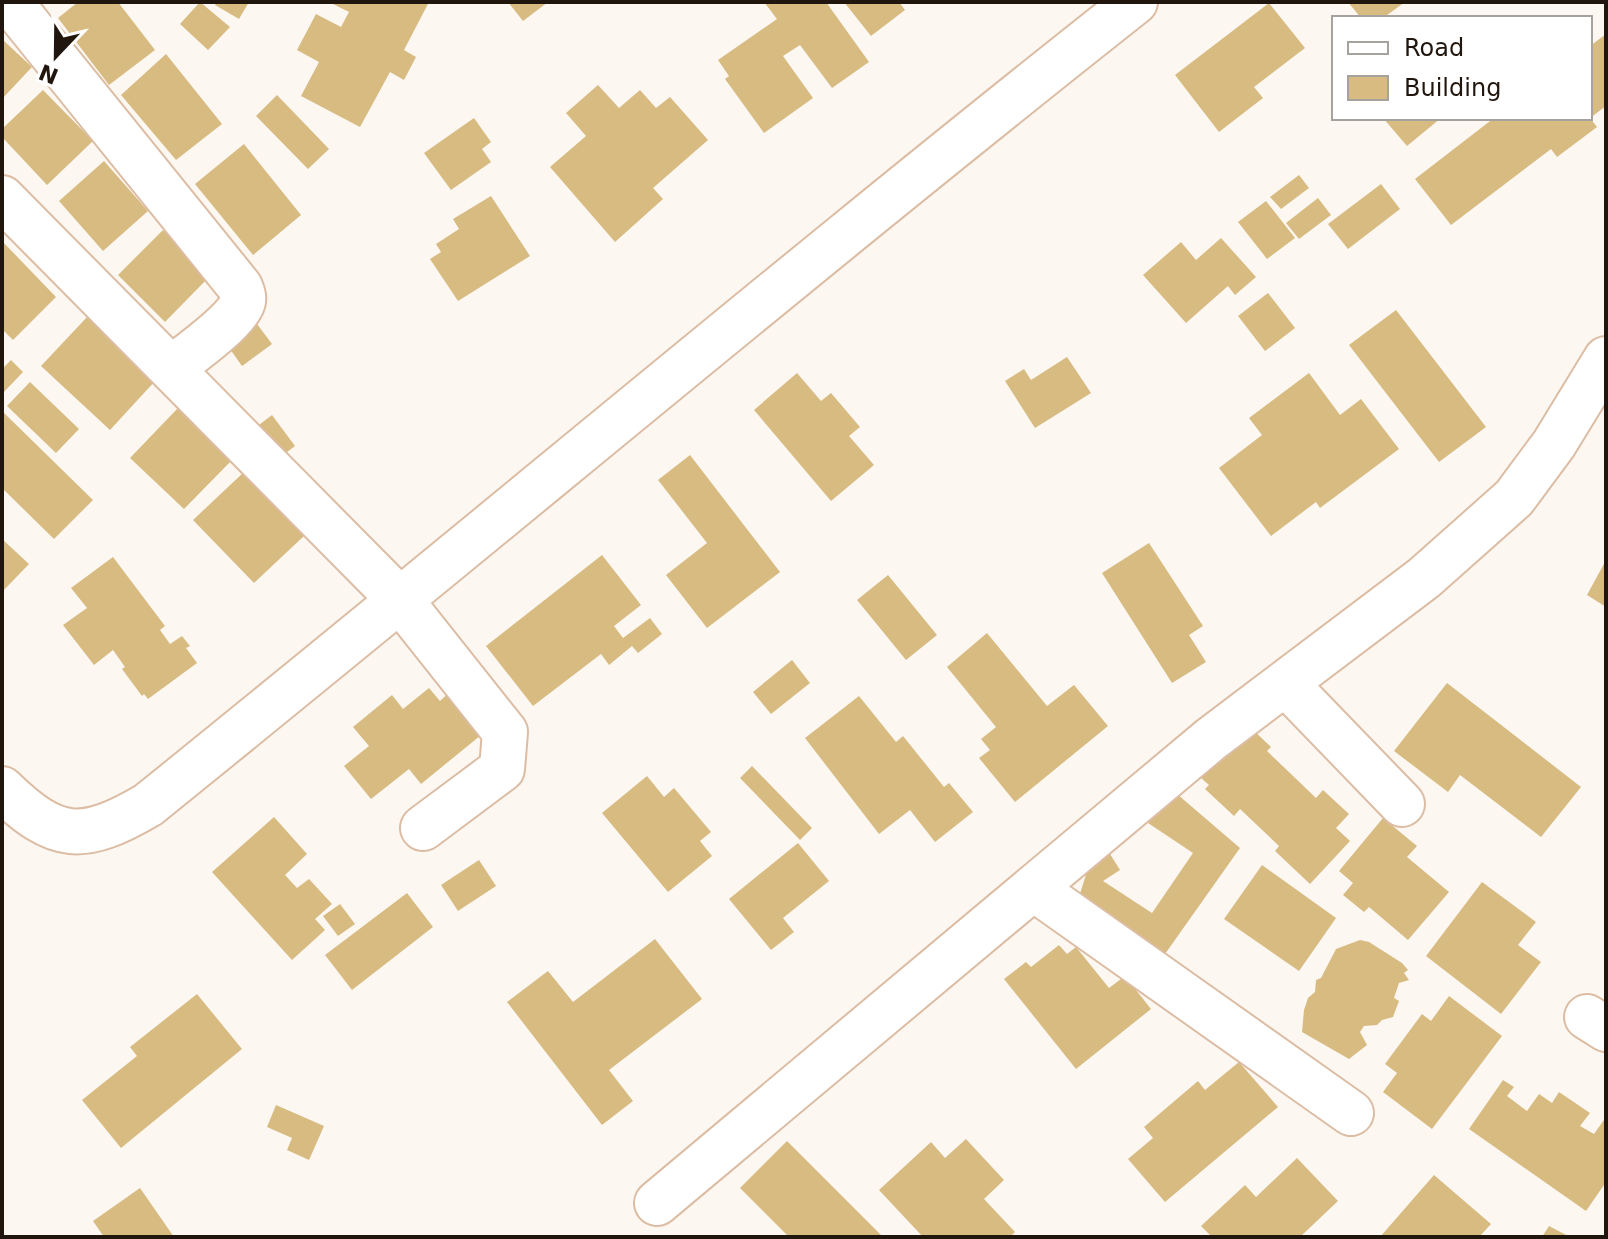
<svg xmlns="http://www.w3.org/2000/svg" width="1608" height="1239" font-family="'DejaVu Sans',sans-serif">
<rect width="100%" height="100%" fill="#fdf7f2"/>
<path fill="#d7bb81" d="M 78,2 L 118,2 L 155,50 L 109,85 L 58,18 Z
M 200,2 L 230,27 L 208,50 L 180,24 Z
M 217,2 L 249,2 L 239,19 L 215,5 Z
M 329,2 L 429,2 L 404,50 L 416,57 L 404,80 L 390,72 L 360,127 L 301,96 L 319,62 L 297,50 L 316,14 L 341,27 L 349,12 Z
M 508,2 L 548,2 L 523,21 Z
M 764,2 L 826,2 L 869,62 L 832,88 L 800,45 L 783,56 L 813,98 L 764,133 L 725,79 L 729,76 L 718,60 L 777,19 Z
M 844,2 L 899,2 L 905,10 L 871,36 Z
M 1348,2 L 1405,2 L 1383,18 L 1361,18 Z
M 1269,3 L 1305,48 L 1254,87 L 1263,98 L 1219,132 L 1175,75 Z
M 1606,34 L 1606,106 L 1590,118 L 1597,127 L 1557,157 L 1551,149 L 1451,225 L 1415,179 L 1494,118 L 1590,118 L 1590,46 Z
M 2,39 L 32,67 L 2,99 Z
M 166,54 L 222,124 L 176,160 L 121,95 Z
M 598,85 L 619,108 L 640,90 L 656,108 L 670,97 L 708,140 L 653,188 L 663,199 L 615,242 L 550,167 L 586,136 L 566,113 Z
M 43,90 L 93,141 L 47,185 L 2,137 L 2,129 Z
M 277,95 L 329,149 L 308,169 L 256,116 Z
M 474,118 L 491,142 L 482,149 L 491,162 L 451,190 L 424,153 Z
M 1383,118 L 1441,118 L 1407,146 Z
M 244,144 L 301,215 L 253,255 L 195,184 Z
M 104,161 L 148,211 L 103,251 L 59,201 Z
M 1299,175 L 1309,188 L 1281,209 L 1270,197 Z
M 1381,184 L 1400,209 L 1348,249 L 1328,224 Z
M 491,196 L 530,256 L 458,301 L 430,259 L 441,252 L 436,244 L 459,229 L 453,219 Z
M 1318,198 L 1331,215 L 1299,239 L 1286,223 Z
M 1266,201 L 1295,238 L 1267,259 L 1238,222 Z
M 163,230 L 210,276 L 165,322 L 118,275 Z
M 1221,238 L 1256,277 L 1235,295 L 1228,286 L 1186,323 L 1143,275 L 1181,242 L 1196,260 Z
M 2,241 L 56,297 L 13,340 L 2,329 Z
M 1268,293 L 1295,328 L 1265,351 L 1238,316 Z
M 1396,310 L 1486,427 L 1439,462 L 1349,345 Z
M 88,316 L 156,380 L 110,430 L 41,366 Z
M 254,320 L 272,344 L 242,366 L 225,342 Z
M 1067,357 L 1091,393 L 1035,428 L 1005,381 L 1024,369 L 1031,380 Z
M 11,360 L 23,372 L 2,394 L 2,369 Z
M 797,373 L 821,401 L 831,393 L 860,427 L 849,436 L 874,465 L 831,501 L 754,410 Z
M 1309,373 L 1340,415 L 1361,399 L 1399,449 L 1320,508 L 1316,502 L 1271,536 L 1219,468 L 1262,435 L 1249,418 Z
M 30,382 L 79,429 L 56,453 L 7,406 Z
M 178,408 L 232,460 L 184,509 L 130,458 Z
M 2,411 L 93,500 L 54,539 L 2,488 Z
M 272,415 L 295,446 L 278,459 L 255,428 Z
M 690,455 L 780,572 L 707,628 L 666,575 L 707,543 L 658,480 Z
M 244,472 L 305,535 L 254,583 L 193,520 Z
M 2,539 L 29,564 L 2,592 Z
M 1149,543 L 1203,626 L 1189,635 L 1206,662 L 1172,683 L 1102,573 Z
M 602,555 L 641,605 L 614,626 L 623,638 L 650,618 L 662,634 L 638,653 L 632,646 L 609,665 L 601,654 L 533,706 L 486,646 Z
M 113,557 L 165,626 L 160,630 L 170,644 L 182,636 L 190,646 L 186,648 L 197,663 L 148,699 L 144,694 L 142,696 L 122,669 L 125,667 L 113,650 L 94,665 L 63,625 L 87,608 L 71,588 Z
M 1606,560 L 1606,607 L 1587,595 Z
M 888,575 L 937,635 L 906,660 L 857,600 Z
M 987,633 L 1047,706 L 1074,685 L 1108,726 L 1015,802 L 979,758 L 990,750 L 981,739 L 996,727 L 947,667 Z
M 792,660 L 810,683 L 771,714 L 753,692 Z
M 1447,683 L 1581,787 L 1541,837 L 1460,775 L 1448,792 L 1394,751 Z
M 429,688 L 440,701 L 452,690 L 486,731 L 421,784 L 409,769 L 371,799 L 344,766 L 369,746 L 353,727 L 392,695 L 403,709 Z
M 859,696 L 896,742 L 903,736 L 944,787 L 949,783 L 973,812 L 935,842 L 910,810 L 879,834 L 805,738 Z
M 1249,726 L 1271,747 L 1267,751 L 1316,798 L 1323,790 L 1349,814 L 1336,828 L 1350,841 L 1310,884 L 1275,851 L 1279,846 L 1240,809 L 1234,816 L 1205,789 L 1209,785 L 1200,777 Z
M 752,766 L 812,828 L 800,840 L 740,778 Z
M 647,776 L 664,797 L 674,788 L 711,832 L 700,841 L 712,856 L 668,892 L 602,813 Z
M 1177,794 L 1240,848 L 1165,954 L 1079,897 L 1089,865 L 1110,854 L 1120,870 L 1103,881 L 1152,913 L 1193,853 L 1148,823 Z
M 274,817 L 307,854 L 285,875 L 297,888 L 309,879 L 332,904 L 315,919 L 325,930 L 292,960 L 212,872 Z
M 1383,818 L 1417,846 L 1407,857 L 1449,892 L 1408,940 L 1369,907 L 1364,912 L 1343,895 L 1353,883 L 1339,871 Z
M 798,843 L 829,881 L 783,918 L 794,932 L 771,950 L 729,899 Z
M 479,860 L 496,886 L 458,911 L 441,885 Z
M 1262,865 L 1336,918 L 1299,971 L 1224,919 Z
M 1482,882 L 1536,922 L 1518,945 L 1541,962 L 1501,1014 L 1426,956 Z
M 407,893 L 433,927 L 352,990 L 325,955 Z
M 340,904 L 355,924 L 338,936 L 323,916 Z
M 655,939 L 702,999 L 609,1070 L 633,1101 L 602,1125 L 507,1002 L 548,971 L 573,1002 Z
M 1360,940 L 1369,942 L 1402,963 L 1408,970 L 1404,973 L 1409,980 L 1399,983 L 1394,998 L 1399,1001 L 1393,1017 L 1382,1020 L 1377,1025 L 1364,1026 L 1360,1032 L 1367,1045 L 1349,1059 L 1302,1032 L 1304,1010 L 1308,998 L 1315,992 L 1316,980 L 1321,978 L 1336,949 Z
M 1059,945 L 1067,954 L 1076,947 L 1109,988 L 1125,976 L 1151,1009 L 1076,1069 L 1004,979 L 1026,962 L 1031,967 Z
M 197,994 L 242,1049 L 121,1148 L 82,1100 L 137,1056 L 130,1047 Z
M 1449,996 L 1502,1036 L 1432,1129 L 1383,1092 L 1397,1073 L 1385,1064 L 1422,1014 L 1431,1021 Z
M 1239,1062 L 1278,1107 L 1165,1202 L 1128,1159 L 1153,1138 L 1144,1127 L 1198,1081 L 1205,1090 Z
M 1503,1080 L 1514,1087 L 1507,1096 L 1527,1111 L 1539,1094 L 1552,1103 L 1559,1092 L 1590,1113 L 1580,1126 L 1594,1134 L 1606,1117 L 1606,1182 L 1586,1211 L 1469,1129 Z
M 276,1105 L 324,1126 L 309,1160 L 287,1150 L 292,1138 L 267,1127 Z
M 966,1139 L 1004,1180 L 984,1199 L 1015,1232 L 1010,1237 L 923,1237 L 879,1190 L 931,1142 L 945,1158 Z
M 787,1141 L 883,1237 L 789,1237 L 740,1188 Z
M 1297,1158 L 1338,1201 L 1300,1237 L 1212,1237 L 1201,1226 L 1245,1185 L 1256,1197 Z
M 1434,1175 L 1491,1224 L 1479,1237 L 1380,1237 Z
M 140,1188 L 174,1237 L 104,1237 L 93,1221 Z
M 1549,1226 L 1570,1237 L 1542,1237 Z"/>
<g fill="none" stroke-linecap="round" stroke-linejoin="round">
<g stroke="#dcbda4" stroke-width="48">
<path id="minor" d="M 10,2 L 240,287 C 243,294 245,300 241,306 C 231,325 190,354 172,368
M 2,198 L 401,601 L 505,732 L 502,769 L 423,828
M 1286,684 L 1402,804
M 2,789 C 56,842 83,843 148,805 C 478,539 802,265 1135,2
M 1033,888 L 1351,1113
M 1587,1017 L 1606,1029
M 657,1203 L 1211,739 L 1424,578 L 1514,498 L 1554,444 L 1606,359"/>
</g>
<use href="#minor" stroke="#fff" stroke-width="44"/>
</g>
<rect width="1608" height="1239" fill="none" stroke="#21160d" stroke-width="8"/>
<rect x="1332" y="16" width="260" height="104" fill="#ffffff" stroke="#a6a29e" stroke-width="2"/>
<rect x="1348" y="42" width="40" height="12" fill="#ffffff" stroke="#a6a29e" stroke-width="2"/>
<text x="1404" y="56" font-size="24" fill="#21160d">Road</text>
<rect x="1348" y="76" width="40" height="24" fill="#d7bb81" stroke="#a6a29e" stroke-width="2"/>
<text x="1404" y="96" font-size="24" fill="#21160d">Building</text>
<g transform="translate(56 56) rotate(202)" stroke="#ffffff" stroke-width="6" paint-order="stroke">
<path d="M0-6L14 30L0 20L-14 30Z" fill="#21160d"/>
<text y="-12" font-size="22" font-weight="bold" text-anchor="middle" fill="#21160d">N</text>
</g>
</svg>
